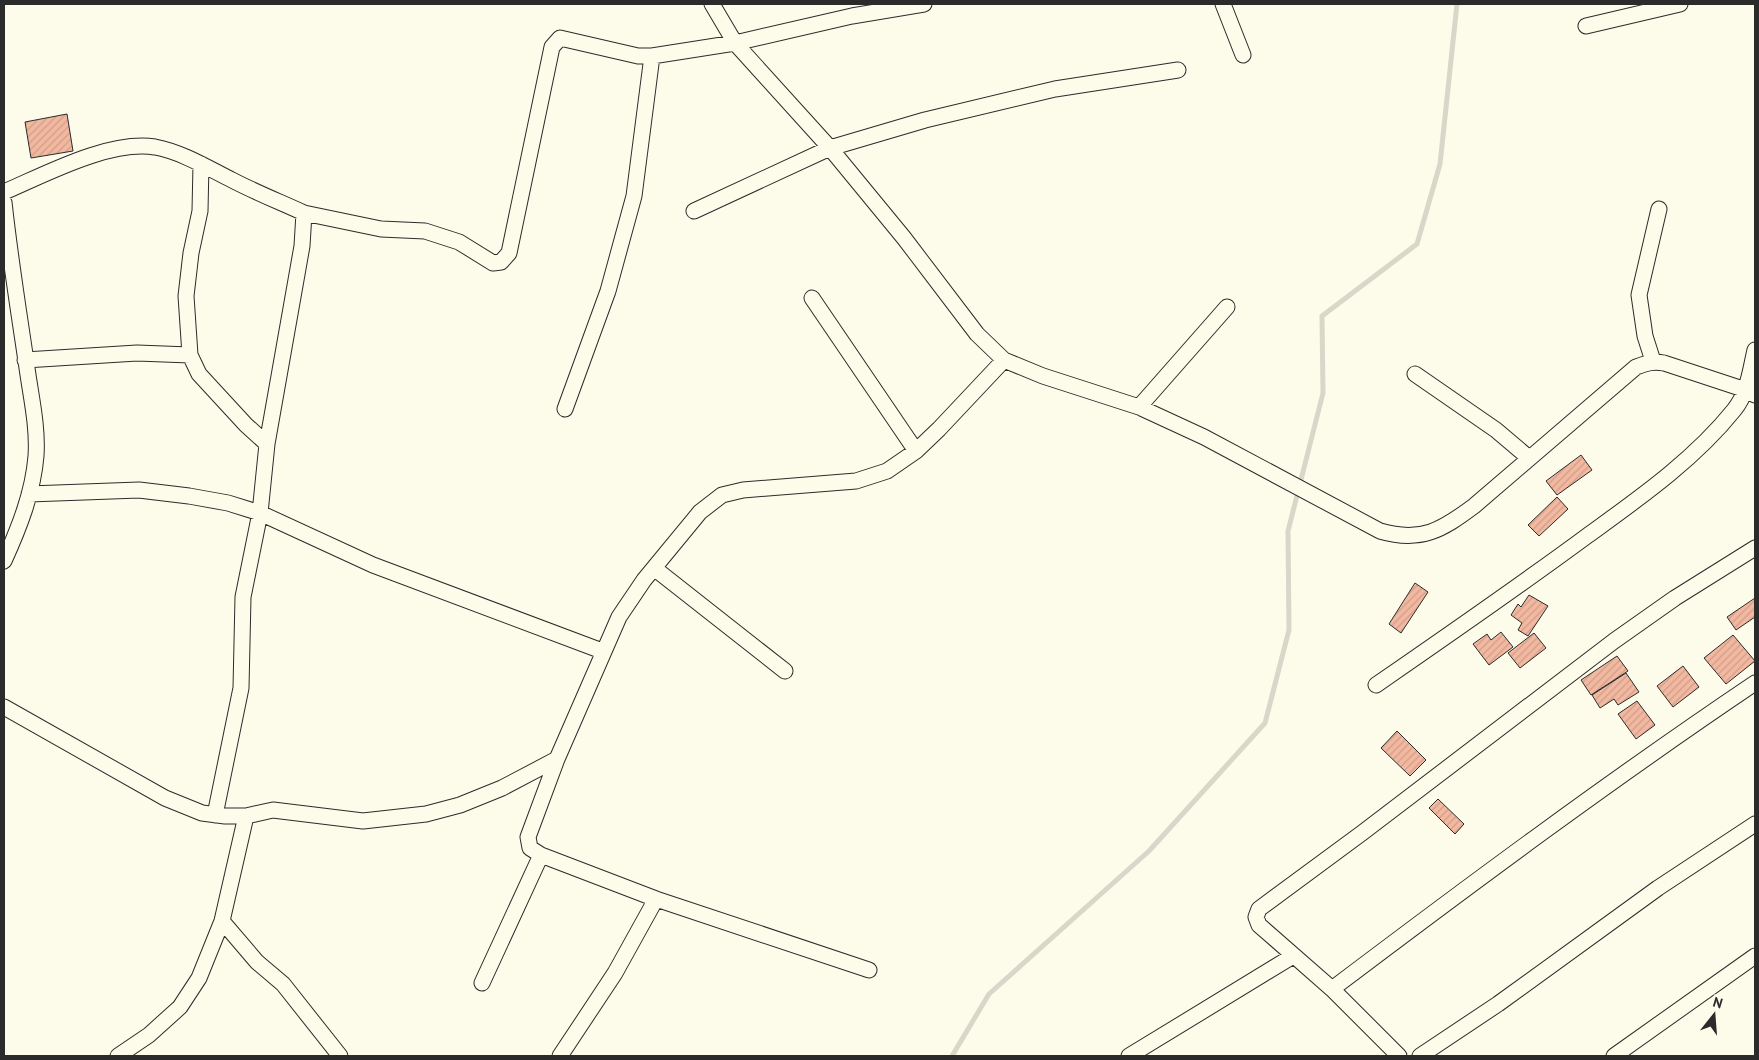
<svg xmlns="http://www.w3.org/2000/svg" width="1759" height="1060" font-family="'PT Sans',sans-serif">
<defs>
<pattern id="building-hatch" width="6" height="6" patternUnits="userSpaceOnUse" patternTransform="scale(1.25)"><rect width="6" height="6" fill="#f2b8a0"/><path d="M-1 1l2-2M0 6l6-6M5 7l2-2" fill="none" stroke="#d09e8a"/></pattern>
</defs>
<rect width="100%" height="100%" fill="#fdfbea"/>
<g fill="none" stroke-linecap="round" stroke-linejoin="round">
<path stroke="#d8d7c9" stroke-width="5" d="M 952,1056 L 989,994 L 1149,851 L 1265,723 L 1289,630 L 1288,531 L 1323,393 L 1322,316 L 1417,244 L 1440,164 L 1457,4"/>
</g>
<path fill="url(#building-hatch)" stroke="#2b2b2b" d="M 67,114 L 73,151 L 31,158 L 25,122 Z
M 1581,455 L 1592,470 L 1557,495 L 1546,481 Z
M 1557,497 L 1568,509 L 1539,536 L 1528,525 Z
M 1415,583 L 1428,592 L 1401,633 L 1389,624 Z
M 1529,595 L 1548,606 L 1528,636 L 1518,630 L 1522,623 L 1511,615 L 1518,604 L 1521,607 Z
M 1755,598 L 1755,617 L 1736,630 L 1727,617 Z
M 1501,632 L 1513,647 L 1489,665 L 1473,644 L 1487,634 L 1491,640 Z
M 1534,633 L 1546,648 L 1520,668 L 1508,653 Z
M 1733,635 L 1755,661 L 1726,684 L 1704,658 Z
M 1617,656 L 1628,671 L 1591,695 L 1581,680 Z
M 1683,666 L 1699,687 L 1673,707 L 1657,686 Z
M 1626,673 L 1639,692 L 1618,705 L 1614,699 L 1600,708 L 1592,695 Z
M 1637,701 L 1655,725 L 1636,739 L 1618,714 Z
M 1397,731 L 1426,760 L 1410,776 L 1381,748 Z
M 1438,799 L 1464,824 L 1455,834 L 1429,808 Z"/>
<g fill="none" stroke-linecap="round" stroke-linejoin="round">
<g stroke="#2b2b2b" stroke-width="17">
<path id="minor" d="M 712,4 L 735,43 L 830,148 L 904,238 L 977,334 L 1004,360 L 1043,376 L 1139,407 L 1204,437 L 1380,531 C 1421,543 1442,530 1474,506 L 1636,367 C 1647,363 1653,361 1664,363 L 1746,390 L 1755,395
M 1223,4 L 1243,55
M 1586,26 L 1680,4
M 201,164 L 200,211 L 191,253 L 186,296 L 190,355 L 199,374 L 246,425 L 267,444
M 4,192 C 46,174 109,140 155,147 C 182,152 208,168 232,180 C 255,192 280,202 304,213 L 302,246 L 267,444 L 260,513 L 243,597 L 241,688 L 215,815
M 4,202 C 10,258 19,313 27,368 C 31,397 38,427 36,456 C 33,493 19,528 4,561
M 694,211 L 830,148 L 925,120 L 1055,89 L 1178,70
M 304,213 L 381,229 L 425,231 L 459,242 L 493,263 L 501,262 L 509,253 L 552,47 L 560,38 L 638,56 L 652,56 L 735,43 L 852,16 L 924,4
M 812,298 L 916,451
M 25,360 L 137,353 L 190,355
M 1653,361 L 1645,336 L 1639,295 L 1659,209
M 1415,374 L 1496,430 L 1529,458
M 1139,407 L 1227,307
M 565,409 L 608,291 L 634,196 L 652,56
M 29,494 L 139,490 L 189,496 L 228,503 L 260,513 L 373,565 L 602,651
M 654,568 L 785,671
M 1376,685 C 1447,636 1518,587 1587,536 C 1638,499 1694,460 1734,410 C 1748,393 1750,371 1755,350
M 4,707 L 165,798 L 202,813 L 225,816 L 246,816 L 273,810 L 363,821 L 426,814 L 460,805 L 502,788 L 557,759
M 222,921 L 257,962 L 283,984 L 340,1056
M 869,970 L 656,899 L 541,855 L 530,848 L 528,837 L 557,759 L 619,617 L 644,580 L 700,512 L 722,495 L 743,490 L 856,481 L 887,471 L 916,451 L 939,429 L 1004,360
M 482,983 L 541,855
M 1332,989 C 1471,884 1611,780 1755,683
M 118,1056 L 149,1035 L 180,1007 L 199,978 L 222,921 L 246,816
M 560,1056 L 615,973 L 656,899
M 1129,1056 L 1293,956
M 1399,1056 L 1332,989 L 1259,925 L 1256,917 L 1259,909 L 1362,833 L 1614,641 L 1675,598 L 1755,548
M 1420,1056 L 1498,1004 L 1658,888 L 1755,824
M 1614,1056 L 1755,956"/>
</g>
<use href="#minor" stroke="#fdfbea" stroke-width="15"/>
</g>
<rect width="1759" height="1060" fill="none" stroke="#2b2b2b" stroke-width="10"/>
<g transform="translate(1714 1015) rotate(17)" stroke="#fdfbea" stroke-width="4" paint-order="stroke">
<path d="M0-4L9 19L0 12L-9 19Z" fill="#2b2b2b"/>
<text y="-8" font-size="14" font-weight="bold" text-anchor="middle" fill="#2b2b2b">N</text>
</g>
</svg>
